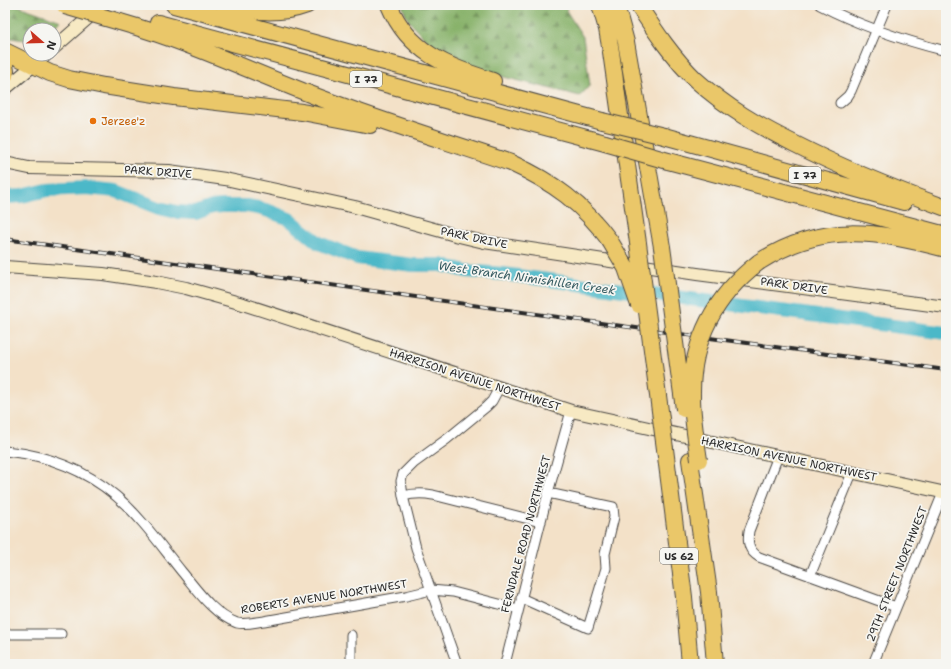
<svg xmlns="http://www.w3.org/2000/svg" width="951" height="669" font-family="'Shantell Sans',sans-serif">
<defs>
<pattern id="forest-firs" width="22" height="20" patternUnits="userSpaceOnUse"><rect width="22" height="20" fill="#88b26a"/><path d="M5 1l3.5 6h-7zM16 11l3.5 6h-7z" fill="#6f9157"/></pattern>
</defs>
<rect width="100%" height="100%" fill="#f6f6f2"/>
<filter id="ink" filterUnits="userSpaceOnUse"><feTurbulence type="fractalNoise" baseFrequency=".025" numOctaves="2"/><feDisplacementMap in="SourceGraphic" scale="8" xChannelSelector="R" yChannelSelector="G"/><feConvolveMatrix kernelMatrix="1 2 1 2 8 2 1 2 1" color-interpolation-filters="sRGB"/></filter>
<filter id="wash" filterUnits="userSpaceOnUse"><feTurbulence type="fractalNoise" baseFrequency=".012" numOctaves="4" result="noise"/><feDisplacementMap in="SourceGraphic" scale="16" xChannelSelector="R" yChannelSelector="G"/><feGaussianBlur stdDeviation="0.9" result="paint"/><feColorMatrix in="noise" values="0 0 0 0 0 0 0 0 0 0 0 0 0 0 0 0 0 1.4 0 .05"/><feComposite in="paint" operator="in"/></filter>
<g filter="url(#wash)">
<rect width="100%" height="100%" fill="#f3e1c8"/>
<path fill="url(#forest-firs)" stroke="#5a6e4a" d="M 5,5 L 16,5 L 61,21 L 50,30 L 30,30 L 30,41 L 11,38 L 5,35 Z
M 402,5 L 566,5 L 567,12 L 583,37 L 590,85 L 580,96 L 472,69 L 437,52 L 408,20 Z"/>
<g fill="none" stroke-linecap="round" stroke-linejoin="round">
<path stroke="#4cb8c8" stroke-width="14" d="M 5,197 L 22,196 L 47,190 L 87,188 L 116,191 L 159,208 L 177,212 L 196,213 L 212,207 L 222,206 L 247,206 L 258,208 L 269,211 L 289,219 L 319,243 L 357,258 L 413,265 L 441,265 L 466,271 L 503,274 L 946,333"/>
</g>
</g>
<g filter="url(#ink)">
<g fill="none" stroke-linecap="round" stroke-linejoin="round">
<g stroke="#494643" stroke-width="11">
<path id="street" d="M 820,5 C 860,26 902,40 946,51
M 840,103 L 848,96 L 851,91 L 887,5
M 5,451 C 46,455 84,469 116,496 C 142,518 161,546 182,572 C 197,590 214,615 237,623 C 246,625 256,622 264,621 L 406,596 L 431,590 L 453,592 L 518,609
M 778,456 L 749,531 C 747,543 749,551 759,557 L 896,607
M 403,496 C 414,493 423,493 433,495 L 541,522
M 810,576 L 852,473
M 521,598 L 588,628 L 606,568 L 605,554 L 614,517 L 613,507 L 548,493
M 5,634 L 61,634
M 351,664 L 351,635
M 457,664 L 416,548 L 403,496 L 401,481 L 403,474 L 414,463 L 447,439 L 486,407 L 492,401 L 499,388
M 505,664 L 548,493 L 571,411
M 873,664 L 943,493"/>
</g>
<g stroke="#494643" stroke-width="14">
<path id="secondary" d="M 54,48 L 103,5
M 5,89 L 47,54
M 5,163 L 29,168 L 169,171 L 225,179 L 355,207 L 455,235 L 484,242 L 697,274 L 946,307
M 5,267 L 103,274 L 156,282 L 186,288 L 243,304 L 571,411 L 946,493"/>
</g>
<g stroke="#494643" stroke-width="18">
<path id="highway" d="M 174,5 L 602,121
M 224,5 C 252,12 280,15 307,5
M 389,5 C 409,53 447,66 493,81
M 600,5 L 607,29 L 611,52 L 638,243
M 616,5 L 626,42 L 662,247
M 638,5 C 655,31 673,58 696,80 C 727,108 757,125 795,144 C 844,169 894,189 946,208
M 120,22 C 187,41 250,71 315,96 C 380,121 446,141 511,163 C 553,182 583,204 610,241
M 158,23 L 605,143
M 5,51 L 50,73 L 69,79 L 104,86 L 174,97 L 302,112 L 370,125
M 5,65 L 6,71 L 5,76
M 664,136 L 904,202
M 668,161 L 946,235
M 759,262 C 823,221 876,231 946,249
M 665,449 L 684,597 L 690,664
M 690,460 L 709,592 L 715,664"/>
</g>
<use href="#street" stroke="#fff" stroke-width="9"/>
<use href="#secondary" stroke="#f7e9c3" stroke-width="12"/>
<use href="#highway" stroke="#eac769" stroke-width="16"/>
<g stroke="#2b2b2b" stroke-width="4">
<path id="rail" d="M 5,239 L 636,328 L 946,370"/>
</g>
<use href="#rail" stroke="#f6f6f2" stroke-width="2.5" stroke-dasharray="8" stroke-linecap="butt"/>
<g stroke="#494643" stroke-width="18" stroke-linecap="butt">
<path id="highway-bridge" d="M 65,6 L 120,22
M 602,121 L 664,136
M 605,143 L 668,161
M 610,241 L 626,268 L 639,305
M 638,243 L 665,449
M 662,247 L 684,409
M 699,460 C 696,439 692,418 692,396 C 691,340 715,296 759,262"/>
</g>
<use href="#highway-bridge" stroke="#eac769" stroke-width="16"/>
</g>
</g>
<circle fill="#e8710a" stroke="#f6f6f2" stroke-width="1.5" cx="93" cy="121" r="4"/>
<g text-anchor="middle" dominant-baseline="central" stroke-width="3.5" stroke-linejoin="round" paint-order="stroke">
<g fill="#f6f6f2" stroke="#686867" stroke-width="1">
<rect x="350" y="71" width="32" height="16" rx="3"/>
<rect x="789" y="167" width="32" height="16" rx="3"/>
<rect x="660" y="548" width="38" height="16" rx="3"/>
</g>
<g font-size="10" font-weight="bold" fill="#2b2b2b">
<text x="366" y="79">I 77</text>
<text x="805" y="175">I 77</text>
<text x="679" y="556">US 62</text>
</g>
<g font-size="11" fill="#c56008" stroke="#f6f6f2" text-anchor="start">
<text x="101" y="121">Jerzee'z</text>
</g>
<g font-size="11" fill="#2b2b2b" stroke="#f6f6f2">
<text transform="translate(158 172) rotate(4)">PARK DRIVE</text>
<text transform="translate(474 238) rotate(12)">PARK DRIVE</text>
<text transform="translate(794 286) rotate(8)">PARK DRIVE</text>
<text transform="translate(475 380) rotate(18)">HARRISON AVENUE NORTHWEST</text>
<text transform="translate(789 459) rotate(12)">HARRISON AVENUE NORTHWEST</text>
<text transform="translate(526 534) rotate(-75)">FERNDALE ROAD NORTHWEST</text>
<text transform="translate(897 574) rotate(-68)">29TH STREET NORTHWEST</text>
<text transform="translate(324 597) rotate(-9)">ROBERTS AVENUE NORTHWEST</text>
</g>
<g font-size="12" font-style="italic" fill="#375c62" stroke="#f6f6f2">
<text transform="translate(527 278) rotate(8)">West Branch Nimishillen Creek</text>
</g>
</g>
<rect width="951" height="669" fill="none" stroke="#f6f6f2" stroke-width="20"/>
<g transform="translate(42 42) rotate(110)"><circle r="19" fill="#f6f6f2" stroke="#a5a5a2"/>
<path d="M0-3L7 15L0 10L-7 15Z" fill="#c8321e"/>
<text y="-6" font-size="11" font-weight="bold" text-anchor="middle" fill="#2b2b2b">N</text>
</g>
</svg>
